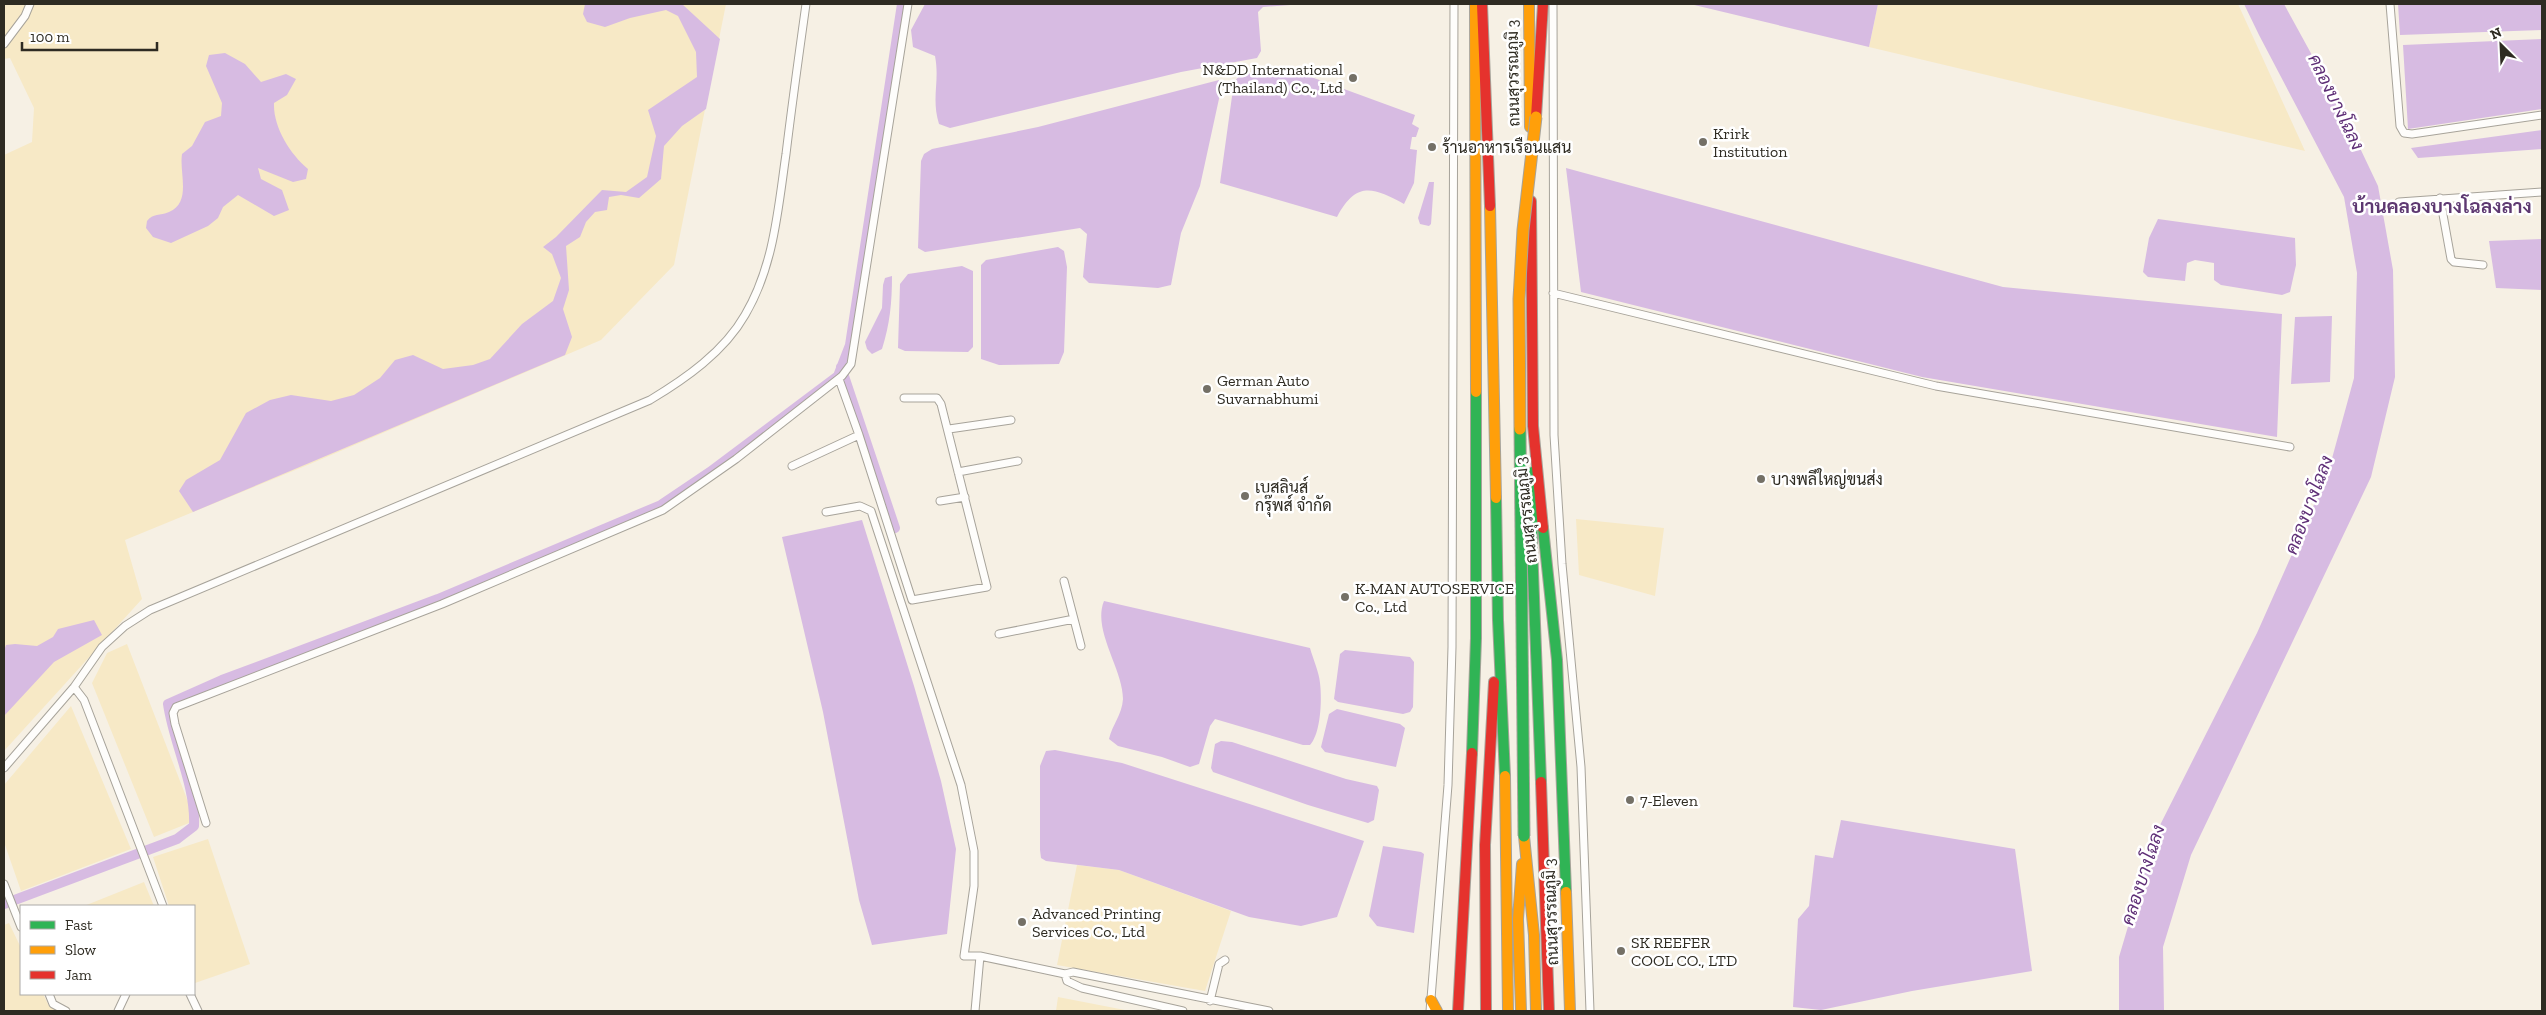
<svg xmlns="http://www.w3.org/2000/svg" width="2546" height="1015" font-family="'Zilla Slab',Sarabun,serif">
<rect width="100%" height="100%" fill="#f6f0e4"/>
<path fill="#f7e9c6" d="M 4,4 L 726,4 L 674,265 L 601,340 L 310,464 L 125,540 L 142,599 L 4,751 L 4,155 L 32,142 L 34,108 L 10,58 L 4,59 Z
M 1878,4 L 2238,4 L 2305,151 L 1869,47 Z
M 1576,519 L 1664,528 L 1655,596 L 1579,575 Z
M 127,644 L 192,812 L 189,823 L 154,837 L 92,683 L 107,653 Z
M 71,706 L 131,849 L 21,891 L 4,842 L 4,785 Z
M 208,839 L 250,964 L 195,983 L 194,906 L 169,906 L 153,857 Z
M 1077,865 L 1119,870 L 1231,911 L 1205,991 L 1057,965 Z
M 144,882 L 154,906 L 84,906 Z
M 9,923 L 21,948 L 21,994 L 43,994 L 49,1006 L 57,1011 L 4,1011 L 4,925 Z
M 1058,997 L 1130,1011 L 1056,1011 Z"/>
<path fill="#d7bbe2" d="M 585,4 L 682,4 L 720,39 L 706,109 L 682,126 L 664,146 L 661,179 L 639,198 L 621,195 L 609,197 L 607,210 L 595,212 L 586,222 L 580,237 L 566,246 L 569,290 L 563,309 L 572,337 L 565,355 L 193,512 L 179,491 L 186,480 L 220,460 L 246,413 L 270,400 L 291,395 L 331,401 L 354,395 L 380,378 L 395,360 L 413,355 L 443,369 L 473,365 L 490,359 L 522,324 L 553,301 L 561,278 L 552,254 L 543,247 L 556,237 L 602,190 L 626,192 L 647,177 L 656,136 L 648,110 L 697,77 L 696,52 L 678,16 L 666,10 L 630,18 L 605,27 L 587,22 L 583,14 Z
M 925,4 L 1304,4 L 1263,7 L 1258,12 L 1261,51 L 1257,58 L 1181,72 L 950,128 L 939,124 C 931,98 940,82 935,56 L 913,47 L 911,30 Z
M 1690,4 L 1878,4 L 1869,47 Z
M 2244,4 L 2284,4 L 2341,108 L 2378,186 L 2393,270 L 2395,377 L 2371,477 L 2191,855 L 2163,947 L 2164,1011 L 2119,1011 L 2119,957 L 2155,835 L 2257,633 L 2328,473 L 2354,378 L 2357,273 L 2344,197 L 2259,35 Z
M 2398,4 L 2542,4 L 2542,30 L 2400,35 Z
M 2542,39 L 2542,109 L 2408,129 L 2403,45 Z
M 225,53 L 245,64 L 261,82 L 286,74 L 296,79 L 287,95 L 274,103 C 273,127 290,154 308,169 L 306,179 L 293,182 L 258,168 L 261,179 L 282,190 L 289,210 L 274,216 L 238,195 L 223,207 L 218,218 L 208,226 L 171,243 L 153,237 L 146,228 L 147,221 C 153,213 160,216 169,212 C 192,202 179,173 182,154 L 192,146 L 205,122 L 221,116 L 222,103 L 206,66 L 209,55 Z
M 1273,70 L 1303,74 L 1415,115 L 1412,124 L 1419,128 L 1416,137 L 1412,137 L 1410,149 L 1417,150 L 1414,183 L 1404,204 C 1373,187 1356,181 1337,217 L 1220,183 L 1234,82 L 1240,75 Z
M 1219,80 L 1222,85 L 1200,186 L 1181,233 L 1171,285 L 1158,288 L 1089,283 L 1083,277 L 1087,234 L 1080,228 L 925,252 L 918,248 L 921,161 L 924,154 L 932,149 L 1038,127 Z
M 2542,130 L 2542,149 L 2418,158 L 2411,148 Z
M 1566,168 L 2003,287 L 2282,314 L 2277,437 L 1922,377 L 1581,292 Z
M 1429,182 L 1434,182 L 1431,224 L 1429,226 L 1420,224 L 1418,218 Z
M 2158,219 L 2295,238 L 2296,265 L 2290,292 L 2282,295 L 2221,285 L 2214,280 L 2214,263 L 2195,260 L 2187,263 L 2185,281 L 2148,277 L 2143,272 L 2149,238 Z
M 2542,239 L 2542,290 L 2496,288 L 2489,241 Z
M 1058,247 L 1064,251 L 1067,267 L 1064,352 L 1059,364 L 999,365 L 981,359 L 981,265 L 986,260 Z
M 962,266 L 973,271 L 973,347 L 968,352 L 905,351 L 898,348 L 900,284 L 908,274 Z
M 892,276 C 892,302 890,324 882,349 L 872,354 L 867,349 L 865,342 L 882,308 L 883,285 L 885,278 Z
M 2332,316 L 2330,382 L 2291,384 L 2295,317 Z
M 862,520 L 914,686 L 941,781 L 956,849 L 947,934 L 872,945 L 859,900 L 823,712 L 782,537 Z
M 1104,601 L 1310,648 C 1313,659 1319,672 1320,683 C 1322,699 1321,733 1310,745 L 1303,745 L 1215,719 L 1210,726 L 1199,764 L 1190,767 L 1162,757 L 1118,746 L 1109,739 C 1112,725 1122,715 1123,699 C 1123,669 1092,630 1104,601 Z
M 94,620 L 102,635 L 54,662 L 4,716 L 4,651 L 6,645 L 15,644 L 37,646 L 53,637 L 58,629 Z
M 1345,650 L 1410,657 L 1414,662 L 1413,707 L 1410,712 L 1403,714 L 1338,702 L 1334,699 L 1340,654 Z
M 1337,709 L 1400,724 L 1405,728 L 1396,767 L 1325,752 L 1321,747 L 1329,714 Z
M 1221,741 L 1232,742 L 1346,779 L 1377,786 L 1379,790 L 1374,820 L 1368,823 L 1308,805 L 1213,772 L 1211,768 L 1215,744 Z
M 1055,750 L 1122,763 L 1364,841 L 1337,917 L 1301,926 L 1249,917 L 1119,870 L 1046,861 L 1041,858 L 1040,850 L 1040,766 L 1046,751 Z
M 1841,820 L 2015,849 L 2032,971 L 1912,991 L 1821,1010 L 1793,1007 L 1798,919 L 1809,906 L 1815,855 L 1833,858 Z
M 1383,846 L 1421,852 L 1424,854 L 1414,933 L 1377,926 L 1369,916 Z"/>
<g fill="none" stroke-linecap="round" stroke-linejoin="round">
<path stroke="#d7bbe2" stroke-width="10" d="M 841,367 L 895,528
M 4,904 L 177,839 L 194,826 C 196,785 174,745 168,704 L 222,680 L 438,599 L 661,505 L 710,472 L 838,376 L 850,345 L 902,4"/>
<g stroke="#a7a39a" stroke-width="9">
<path id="street" d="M 1553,4 L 1554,435 L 1562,564 L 1581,767 L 1590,1011
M 2390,4 L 2400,126 L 2404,133 L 2412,134 L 2542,115
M 4,44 L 25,16 L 30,4
M 2440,198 L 2451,259 L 2454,262 L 2483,265
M 2399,202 L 2542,192
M 1553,293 L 1936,386 L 2290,447
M 839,379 L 859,435
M 949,429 L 1011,420
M 792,466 L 859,435 L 912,600 L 987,587 L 941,404 L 937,398 L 904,398
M 958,472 L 1018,461
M 940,501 L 965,497
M 826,512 L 860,506 L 871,511 L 961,785 L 974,851 L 974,886 L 964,956 L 980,956 L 1065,974 L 1073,972 L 1269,1011
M 1064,581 L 1081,646
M 999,634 L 1074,619
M 74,687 L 84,700 L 163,906
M 4,768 L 74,687 L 102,647 L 125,626 L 150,610 L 650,400 C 685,379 724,352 745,315 C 774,266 778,209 786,154 C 792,104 799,54 806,4
M 206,823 L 175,724 L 173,713 L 176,707 L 442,604 L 663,510 L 736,459 L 842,376 L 851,364 L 908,4
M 4,884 L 21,927
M 1065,974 L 1067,981 L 1082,988 L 1183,1011
M 49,994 L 53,1004 L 66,1011
M 190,994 L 198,1011
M 1210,1001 L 1219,964 L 1225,960
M 118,1011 L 126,994
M 975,1011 L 980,956
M 1430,1011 L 1448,785 L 1452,647 L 1454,4"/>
</g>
<g stroke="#a7a39a" stroke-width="12">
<path id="fast" d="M 1533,472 L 1532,545 L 1541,782
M 1496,498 L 1498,620 L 1505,776
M 1543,528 L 1557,660 L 1566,892
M 1472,753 L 1476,638 L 1476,392"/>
</g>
<g stroke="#a7a39a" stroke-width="12">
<path id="slow" d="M 1475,4 L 1476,392
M 1529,4 L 1530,127
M 1490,206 L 1496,498
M 1505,776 L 1508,1011
M 1524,836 L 1534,935 L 1536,1011
M 1566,892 L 1570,1011
M 1431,1000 L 1437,1011
M 1521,1011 L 1518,919 L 1522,864"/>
</g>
<g stroke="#a7a39a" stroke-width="12">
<path id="jam" d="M 1482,4 L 1490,206
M 1536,117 L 1543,4
M 1531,201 L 1533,426 L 1543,528
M 1541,782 L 1549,1011
M 1458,1011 L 1472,753
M 1486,1011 L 1485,845 L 1494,682"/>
</g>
<use href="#street" stroke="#fefdfb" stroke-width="7"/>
<use href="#fast" stroke="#30b455" stroke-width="10"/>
<use href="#slow" stroke="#ff9f0a" stroke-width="10"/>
<use href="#jam" stroke="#e5322d" stroke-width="10"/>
<g stroke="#a7a39a" stroke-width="13" stroke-linecap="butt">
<path id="fast-bridge" d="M 1520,429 L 1524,836"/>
</g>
<g stroke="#a7a39a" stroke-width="13" stroke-linecap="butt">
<path id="slow-bridge" d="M 1520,429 L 1519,299 L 1523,230 L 1536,117"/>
</g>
<use href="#fast-bridge" stroke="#30b455" stroke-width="11"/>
<use href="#slow-bridge" stroke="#ff9f0a" stroke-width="11"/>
</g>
<g fill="#747066" stroke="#fff" stroke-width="2">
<circle cx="1353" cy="78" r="5"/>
<circle cx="1703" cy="142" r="5"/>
<circle cx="1432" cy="147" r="5"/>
<circle cx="1207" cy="389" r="5"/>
<circle cx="1761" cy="479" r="5"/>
<circle cx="1245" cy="496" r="5"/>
<circle cx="1345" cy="597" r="5"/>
<circle cx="1630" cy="800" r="5"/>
<circle cx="1022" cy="922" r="5"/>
<circle cx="1621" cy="951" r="5"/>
</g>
<g text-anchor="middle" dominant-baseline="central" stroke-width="5" stroke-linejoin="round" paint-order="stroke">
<g font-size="16" fill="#2e2b22" stroke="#fff" text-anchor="start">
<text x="1343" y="69" text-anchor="end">N&amp;DD International<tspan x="1343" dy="18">(Thailand) Co., Ltd</tspan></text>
<text x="1713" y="133">Krirk<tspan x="1713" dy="18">Institution</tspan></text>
<text x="1442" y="147">ร้านอาหารเรือนแสน</text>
<text x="1217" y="380">German Auto<tspan x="1217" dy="18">Suvarnabhumi</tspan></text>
<text x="1771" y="479">บางพลีใหญ่ขนส่ง</text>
<text x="1255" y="487">เบสลินส์<tspan x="1255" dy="18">กรุ๊พส์ จำกัด</tspan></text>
<text x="1355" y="588">K-MAN AUTOSERVICE<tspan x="1355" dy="18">Co., Ltd</tspan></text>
<text x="1640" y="800">7-Eleven</text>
<text x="1032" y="913">Advanced Printing<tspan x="1032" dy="18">Services Co., Ltd</tspan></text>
<text x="1631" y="942">SK REEFER<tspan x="1631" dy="18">COOL CO., LTD</tspan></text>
</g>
<g font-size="16" fill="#2e2b22" stroke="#fff">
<text transform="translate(1513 73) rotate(-91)">ถนนสุวรรณภูมิ 3</text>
<text transform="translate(1526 510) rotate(-96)">ถนนสุวรรณภูมิ 3</text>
<text transform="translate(1551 912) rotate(-92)">ถนนสุวรรณภูมิ 3</text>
</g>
<g font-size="18" font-style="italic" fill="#5f2f77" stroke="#fff">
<text transform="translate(2336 102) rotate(64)">คลองบางโฉลง</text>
<text transform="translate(2309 505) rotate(-69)">คลองบางโฉลง</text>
<text transform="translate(2143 875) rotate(-72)">คลองบางโฉลง</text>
</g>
<g font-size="19" font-weight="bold" fill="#5d3871" stroke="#fff">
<text x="2442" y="206">บ้านคลองบางโฉลงล่าง</text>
</g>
</g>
<rect width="2546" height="1015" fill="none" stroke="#2e2b22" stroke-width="10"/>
<rect x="20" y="905" width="175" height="90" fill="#ffffff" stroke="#abaaa7"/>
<rect x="30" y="921" width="25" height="8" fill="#30b455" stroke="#abaaa7"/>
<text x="65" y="930" font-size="15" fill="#2e2b22">Fast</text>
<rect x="30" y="946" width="25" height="8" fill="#ff9f0a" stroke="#abaaa7"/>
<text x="65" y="955" font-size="15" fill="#2e2b22">Slow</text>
<rect x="30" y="971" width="25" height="8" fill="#e5322d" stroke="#abaaa7"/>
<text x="65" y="980" font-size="15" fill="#2e2b22">Jam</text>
<g transform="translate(2501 45) rotate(336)" stroke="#ffffff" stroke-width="4" paint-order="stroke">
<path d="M0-4L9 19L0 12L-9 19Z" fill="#2e2b22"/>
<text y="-8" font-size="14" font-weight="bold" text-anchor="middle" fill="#2e2b22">N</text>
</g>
<path d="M22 42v8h135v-8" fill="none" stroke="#2e2b22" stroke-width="2.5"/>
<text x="30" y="42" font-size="15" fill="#2e2b22" stroke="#ffffff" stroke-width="4" paint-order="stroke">100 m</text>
</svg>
